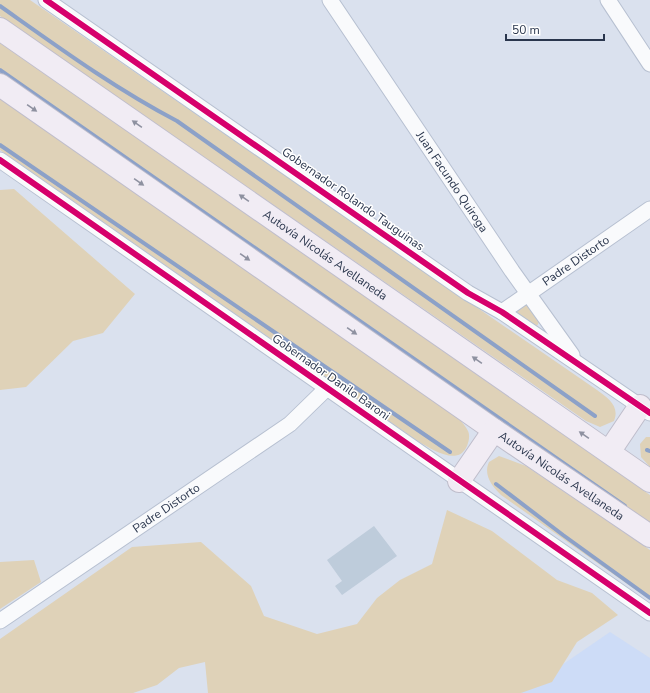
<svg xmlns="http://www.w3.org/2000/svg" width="650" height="693" font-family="'Nunito Sans',sans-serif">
<rect width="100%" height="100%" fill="#dae1ee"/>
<path fill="#cddcf7" d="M 610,632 L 650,658 L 650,693 L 521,693 Z"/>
<path fill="#dfd2b8" d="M 0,0 L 30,0 L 597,390 C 608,398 620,406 614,421 L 600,427 L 586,421 L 0,16 Z
M 0,43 L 650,495 L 650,525 L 0,71 Z
M 0,98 L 447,408 C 453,414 464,422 468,431 C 470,435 469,441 467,446 C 458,467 432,449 419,442 L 0,150 Z
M 14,189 L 135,294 L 103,333 L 73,341 L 26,387 L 0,390 L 0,190 Z
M 525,304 L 533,305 L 539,322 L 537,326 L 518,314 L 517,311 Z
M 646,437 L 650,437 L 650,467 L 641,457 L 640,444 Z
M 499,456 L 526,466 L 650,550 L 650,600 L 501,495 C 492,486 483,475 489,462 Z
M 447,510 L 492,531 L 557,580 L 592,593 L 618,615 L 577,642 L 552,682 L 521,693 L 208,693 L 205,662 L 179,668 L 157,685 L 133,693 L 0,693 L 0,639 L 132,547 L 201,542 L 251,586 L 264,616 L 317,634 L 357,624 L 377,598 L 400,580 L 432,564 Z
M 34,560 L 41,582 L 0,609 L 0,562 Z"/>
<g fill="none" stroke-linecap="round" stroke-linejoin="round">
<path stroke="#8ca1c8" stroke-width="4" d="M 0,6 C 58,47 114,88 177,121 L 595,416
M 0,70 L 625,506
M 0,145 L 450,452
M 647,450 L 650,451
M 496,484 L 563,535 L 650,598"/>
</g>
<path fill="#beccdb" d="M 374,526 L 397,556 L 342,595 L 335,586 L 342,581 L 327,560 Z"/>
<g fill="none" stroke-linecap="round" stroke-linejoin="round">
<g stroke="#b7c0d1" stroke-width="17">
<g id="minor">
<path d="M 46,0 L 468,293 L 502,312 L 650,413"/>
<path id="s1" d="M 330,0 L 512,271 L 572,355"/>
<path d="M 608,0 L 650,64"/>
<path d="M 0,160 L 650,613"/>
<path id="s2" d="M 502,312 L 650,209"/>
<path id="s3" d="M 0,621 L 290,424 L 327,388"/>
</g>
</g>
<g stroke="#bfbdcb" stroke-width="24">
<g id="highway">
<path id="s4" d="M 0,29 L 650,481"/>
<path id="s5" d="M 0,85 L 494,430 L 650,536"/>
<path d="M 609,452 L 640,406"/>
<path d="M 459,481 L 494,430"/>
</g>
</g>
<use href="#minor" stroke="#f9fafc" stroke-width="15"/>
<use href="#highway" stroke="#f1ecf4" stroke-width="22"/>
<g stroke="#fff" stroke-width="8">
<path id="cycleway" d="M 46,0 L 468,293 L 502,312 L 650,413
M 0,160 L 650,613"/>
</g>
<use href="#cycleway" stroke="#d6006c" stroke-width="6"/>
</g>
<defs><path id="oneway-solid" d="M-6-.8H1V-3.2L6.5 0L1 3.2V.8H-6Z"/></defs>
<g fill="#8e91a0">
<use href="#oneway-solid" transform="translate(32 108) rotate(35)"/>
<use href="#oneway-solid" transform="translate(137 124) rotate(-145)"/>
<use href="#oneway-solid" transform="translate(139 182) rotate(35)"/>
<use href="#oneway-solid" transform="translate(244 198) rotate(-145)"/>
<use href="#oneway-solid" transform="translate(245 257) rotate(35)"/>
<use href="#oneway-solid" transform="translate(352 331) rotate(35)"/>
<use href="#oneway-solid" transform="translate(477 360) rotate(-145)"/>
<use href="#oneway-solid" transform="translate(584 435) rotate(-145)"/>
</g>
<g text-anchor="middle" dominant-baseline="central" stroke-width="3" stroke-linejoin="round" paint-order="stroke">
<g font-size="12" fill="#2a364d" stroke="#fff">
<text stroke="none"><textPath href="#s1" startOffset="219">Juan Facundo Quiroga</textPath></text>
<text transform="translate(353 199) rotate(35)">Gobernador Rolando Tauguinas</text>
<text stroke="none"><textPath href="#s4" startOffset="396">Autovía Nicolás Avellaneda</textPath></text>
<text stroke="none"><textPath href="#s2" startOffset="90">Padre Distorto</textPath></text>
<text transform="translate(331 377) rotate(35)">Gobernador Danilo Baroni</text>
<text stroke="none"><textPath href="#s5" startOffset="684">Autovía Nicolás Avellaneda</textPath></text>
<text stroke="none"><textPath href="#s3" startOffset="201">Padre Distorto</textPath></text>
</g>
</g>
<path d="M506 34v6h98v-6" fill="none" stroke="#2a364d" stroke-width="2"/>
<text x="512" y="34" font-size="12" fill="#2a364d" stroke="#ffffff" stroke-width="3" paint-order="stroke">50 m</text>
</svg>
